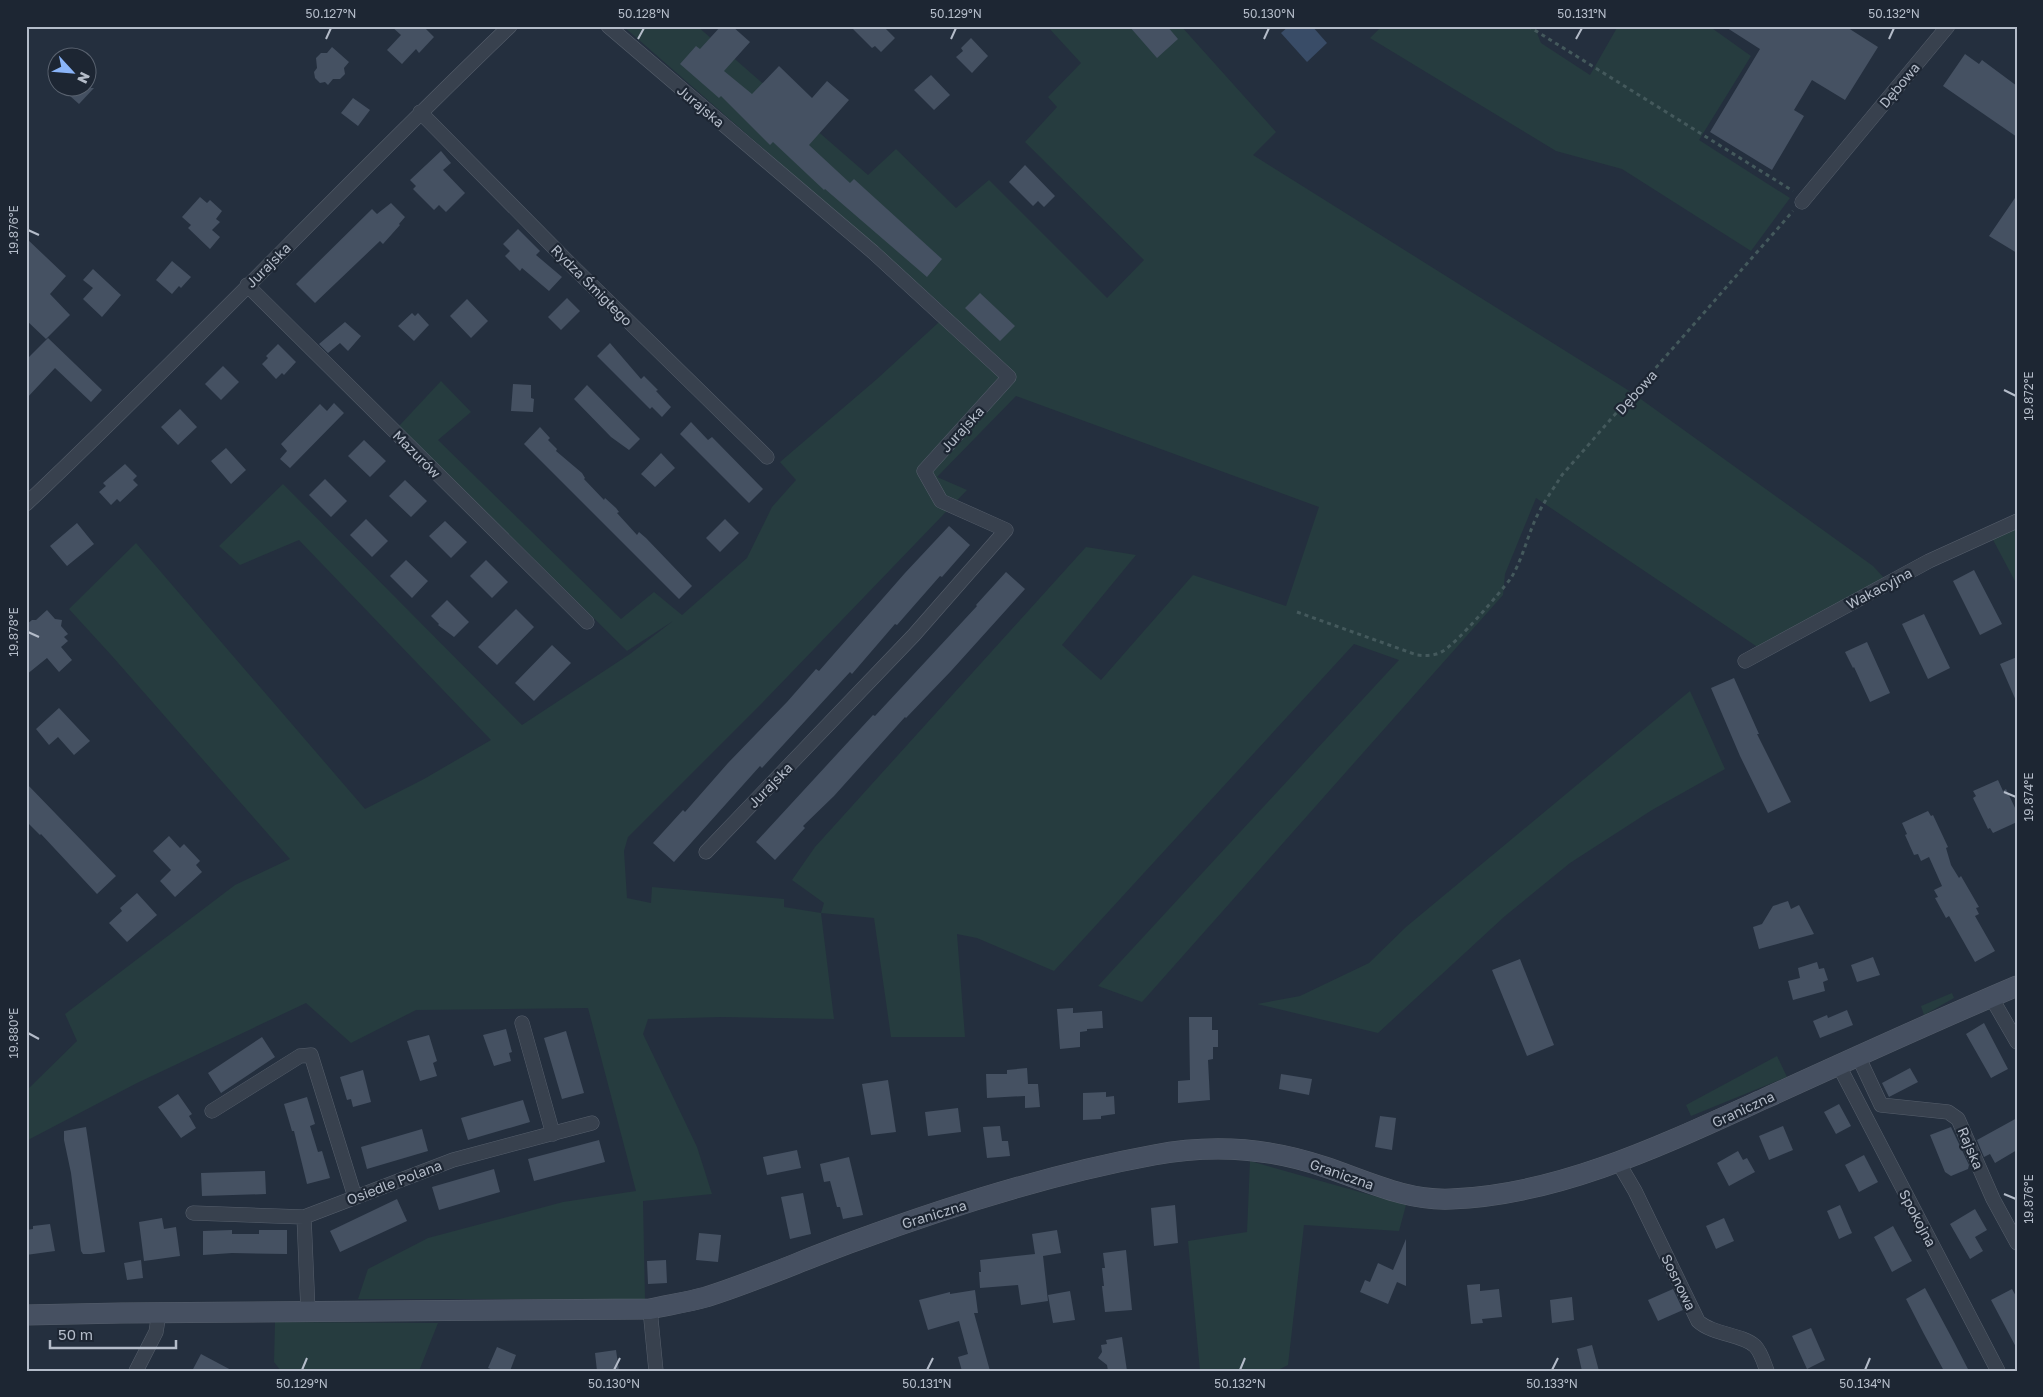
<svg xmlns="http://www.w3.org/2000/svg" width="2043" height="1397" font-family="'Golos Text',sans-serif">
<rect width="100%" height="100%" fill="#242f3e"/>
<path fill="#263c3f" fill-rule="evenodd" d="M 623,26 L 697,26 L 868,175 L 896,149 L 956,208 L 989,180 L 1107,298 L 1144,260 L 1025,142 L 1057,107 L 1048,97 L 1081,63 L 1047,26 L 1181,26 L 1276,132 L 1253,155 L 1631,392 L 1873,566 L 1885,579 L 1759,648 L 1536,498 L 1505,574 L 1503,595 L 1142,1002 L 1098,986 L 1399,660 L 1354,644 L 1054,971 L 977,938 L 957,934 L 965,1037 L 891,1037 L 874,918 L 821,913 L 834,1019 L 722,1017 L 648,1019 L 643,1034 L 697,1147 L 712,1194 L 643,1201 L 645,1299 L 358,1299 L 368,1269 L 428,1238 L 563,1202 L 636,1191 L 588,1008 L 416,1010 L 351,1043 L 306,1003 L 137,1083 L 26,1141 L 26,1091 L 77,1041 L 65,1014 L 235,885 L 290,859 L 112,656 L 69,609 L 136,543 L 365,809 L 424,779 L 491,740 L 299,540 L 240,565 L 219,546 L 283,484 L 522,725 L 630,654 L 673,621 L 627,651 L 399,426 L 441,381 L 471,412 L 438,440 L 621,619 L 654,592 L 682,615 L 747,558 L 772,507 L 796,480 L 780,462 L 877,379 L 950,312 ZM 1016,396 L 1319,507 L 1286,606 L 1193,575 L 1101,680 L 1062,645 L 1136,555 L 1086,547 L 815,847 L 792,880 L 824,903 L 821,913 L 784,907 L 784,899 L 652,887 L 651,903 L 627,898 L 624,851 L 628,837 L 763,702 L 967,490 L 937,477 Z
M 1382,26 L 1534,26 L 1541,43 L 1590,75 L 1618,26 L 1709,26 L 1751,56 L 1699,140 L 1790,198 L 1751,251 L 1622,169 L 1556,151 L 1370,38 Z
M 2017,528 L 2017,585 L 1991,536 Z
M 1690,691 L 1725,769 L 1652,810 L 1570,863 L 1505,916 L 1378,1033 L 1257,1004 L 1300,996 L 1369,963 L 1406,927 Z
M 1952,993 L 1954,998 L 1924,1015 L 1921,1006 Z
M 1777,1056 L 1787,1077 L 1691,1116 L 1686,1105 Z
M 1250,1161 L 1406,1205 L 1399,1231 L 1304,1225 L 1288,1365 L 1276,1371 L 1200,1371 L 1188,1241 L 1247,1232 Z
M 275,1322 L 438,1323 L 419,1371 L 281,1371 L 274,1362 Z"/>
<path fill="#394c67" d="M 1289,26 L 1312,26 L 1327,43 L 1307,62 L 1281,33 Z"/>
<path fill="#455162" d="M 391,26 L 423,26 L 434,37 L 419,53 L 416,49 L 402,64 L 387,50 L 401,35 Z
M 721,26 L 732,26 L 750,42 L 724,71 L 752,94 L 779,66 L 812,98 L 827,81 L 849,100 L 809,145 L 850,183 L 854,179 L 942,259 L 927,277 L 825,189 L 824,190 L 773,142 L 770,145 L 721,96 L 719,98 L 680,64 L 696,46 L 700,49 Z
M 850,26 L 883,26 L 895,38 L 881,52 L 875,46 L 872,48 Z
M 1129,26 L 1167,26 L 1178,39 L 1157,58 Z
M 1724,26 L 1845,26 L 1878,47 L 1845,100 L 1812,80 L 1794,110 L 1804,116 L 1772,170 L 1710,132 L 1760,49 Z
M 971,38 L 988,56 L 972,73 L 956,57 L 963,51 L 961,48 Z
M 332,47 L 349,62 L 344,68 L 345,74 L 340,79 L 333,79 L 328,85 L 325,82 L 320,83 L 315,78 L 314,72 L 317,68 L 316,58 L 321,53 L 327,53 Z
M 1965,54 L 1979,64 L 1982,60 L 2017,86 L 2017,137 L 1943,86 Z
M 931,75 L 950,95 L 934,110 L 914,90 Z
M 61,88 L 94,88 L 79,104 Z
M 353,98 L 370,110 L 358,126 L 341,113 Z
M 441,151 L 451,163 L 443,170 L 465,193 L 446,212 L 439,205 L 434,210 L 413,189 L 416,186 L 410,180 Z
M 1025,165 L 1055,196 L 1044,207 L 1038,201 L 1033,206 L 1009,182 Z
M 2017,195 L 2017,253 L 1989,236 Z
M 200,197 L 207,203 L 210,200 L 222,211 L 216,219 L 220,222 L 212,230 L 220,237 L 210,249 L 188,228 L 191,225 L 182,217 Z
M 391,203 L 405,217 L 399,224 L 400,225 L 383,244 L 380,241 L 315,303 L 296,284 L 372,209 L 377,214 Z
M 518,229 L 540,251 L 536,255 L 562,277 L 549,291 L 522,268 L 520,271 L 505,256 L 510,251 L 503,244 Z
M 26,238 L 66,276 L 50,294 L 70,315 L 46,339 L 26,320 Z
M 172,261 L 191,277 L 181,288 L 179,286 L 172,294 L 156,280 Z
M 93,269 L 121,295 L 102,317 L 83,299 L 93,288 L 83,280 Z
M 980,293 L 1015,326 L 1000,341 L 965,308 Z
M 567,298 L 580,311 L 561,330 L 548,317 Z
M 467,299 L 488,321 L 471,338 L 450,316 Z
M 412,313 L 415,316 L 418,313 L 429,325 L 414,341 L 398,326 Z
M 345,322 L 361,336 L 348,351 L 340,343 L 328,353 L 319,344 Z
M 48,338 L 102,390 L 91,402 L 55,368 L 26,399 L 26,360 Z
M 610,343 L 641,379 L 644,376 L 658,390 L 656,391 L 671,407 L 662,417 L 652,407 L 650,409 L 597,356 Z
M 278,344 L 296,362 L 284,375 L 282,373 L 276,379 L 262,364 L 268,358 L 266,356 Z
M 223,366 L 239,382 L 221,400 L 205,384 Z
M 513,384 L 531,385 L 531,398 L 534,399 L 533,412 L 511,411 Z
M 587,385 L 640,439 L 629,450 L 611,437 L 574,399 Z
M 334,403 L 344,413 L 290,468 L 280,459 L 287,451 L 281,444 L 320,404 L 327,411 Z
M 180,409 L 197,427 L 178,445 L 161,427 Z
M 691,422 L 708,440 L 712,437 L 763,489 L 749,503 L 680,434 Z
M 540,427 L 550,438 L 548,440 L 557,449 L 556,451 L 582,473 L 585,478 L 584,479 L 604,500 L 605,498 L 616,508 L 619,512 L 617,513 L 637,535 L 639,532 L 646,538 L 692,586 L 679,599 L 524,444 Z
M 364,440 L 386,461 L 370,477 L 348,456 Z
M 226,448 L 246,470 L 231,484 L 211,461 Z
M 661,453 L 675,468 L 655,487 L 641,474 Z
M 125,464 L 137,476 L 133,480 L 138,485 L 120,502 L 117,499 L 111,505 L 99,492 L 106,486 L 103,483 Z
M 325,479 L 347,501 L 331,517 L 309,495 Z
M 405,480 L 427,501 L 411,517 L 389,496 Z
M 366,519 L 388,541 L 372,557 L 350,535 Z
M 725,519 L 739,533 L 720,552 L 706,538 Z
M 445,521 L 467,542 L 451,558 L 429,536 Z
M 77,523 L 94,544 L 67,566 L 50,546 Z
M 949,526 L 970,545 L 942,577 L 940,576 L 897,625 L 895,624 L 852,674 L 850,672 L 762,768 L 760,766 L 674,862 L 653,843 L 683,810 L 685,812 L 728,763 L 787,702 L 816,669 L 819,671 L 905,573 Z
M 406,560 L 428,581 L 412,598 L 390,576 Z
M 486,560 L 508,582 L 492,598 L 470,576 Z
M 1974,570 L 2002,624 L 1980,635 L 1953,581 Z
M 1006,572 L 1025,589 L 951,671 L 906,718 L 905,717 L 834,796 L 803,826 L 805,828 L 775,860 L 756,842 L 873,715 L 875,716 L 977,606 L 976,605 Z
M 447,600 L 469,622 L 454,637 L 438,625 L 439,624 L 431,616 Z
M 516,609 L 534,627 L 497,665 L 478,647 Z
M 47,610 L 55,619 L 62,620 L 61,626 L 68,634 L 64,637 L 68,641 L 61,647 L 72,660 L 59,672 L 47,658 L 26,675 L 27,624 L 32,620 L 36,620 Z
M 1924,614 L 1950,668 L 1928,679 L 1902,624 Z
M 1867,642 L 1890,693 L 1870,702 L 1854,667 L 1853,668 L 1845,652 Z
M 552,645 L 571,663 L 534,701 L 515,683 Z
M 2017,657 L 2017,703 L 2000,664 Z
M 1734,678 L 1759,734 L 1757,734 L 1791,802 L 1768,813 L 1740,756 L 1711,688 Z
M 59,708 L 90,741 L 74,755 L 58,737 L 49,745 L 36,729 Z
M 1998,780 L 2003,791 L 2006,789 L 2017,812 L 2017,822 L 1993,833 L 1990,828 L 1988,829 L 1973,798 L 1976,796 L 1973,791 Z
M 26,783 L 116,876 L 97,894 L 41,834 L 40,835 L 26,821 Z
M 1928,811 L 1931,816 L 1933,815 L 1948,847 L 1946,848 L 1951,865 L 1959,878 L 1961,876 L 1979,907 L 1976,908 L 1979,914 L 1975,916 L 1995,951 L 1975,962 L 1949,916 L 1946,918 L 1935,898 L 1938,897 L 1934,890 L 1942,886 L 1929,857 L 1921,861 L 1918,854 L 1914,855 L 1905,835 L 1907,834 L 1902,823 Z
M 169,836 L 180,848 L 184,844 L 200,861 L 196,865 L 202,872 L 175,897 L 160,881 L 171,870 L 153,851 Z
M 137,893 L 157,915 L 127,942 L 109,923 L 122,911 L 120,908 Z
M 1788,901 L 1791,909 L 1799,905 L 1814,934 L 1759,949 L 1753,927 L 1762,924 L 1773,906 Z
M 1873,957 L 1880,975 L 1857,982 L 1851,965 Z
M 1520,959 L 1554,1045 L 1527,1056 L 1492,970 Z
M 1817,962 L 1819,969 L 1824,968 L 1828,980 L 1823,982 L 1825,991 L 1793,1000 L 1788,981 L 1800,978 L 1798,968 Z
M 1073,1008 L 1073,1013 L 1102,1011 L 1103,1028 L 1087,1029 L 1087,1031 L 1080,1032 L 1080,1047 L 1060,1049 L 1057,1009 Z
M 1847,1010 L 1853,1025 L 1820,1038 L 1813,1021 L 1827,1015 L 1828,1018 Z
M 1189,1017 L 1212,1017 L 1212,1030 L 1218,1030 L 1218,1047 L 1213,1047 L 1213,1059 L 1208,1060 L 1210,1100 L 1178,1103 L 1178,1081 L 1190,1080 Z
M 1984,1023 L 2008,1069 L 1991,1078 L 1966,1034 Z
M 506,1029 L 512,1052 L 509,1053 L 511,1061 L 494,1066 L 483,1035 Z
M 566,1031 L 584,1093 L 562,1099 L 544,1038 Z
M 429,1035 L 437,1061 L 433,1063 L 437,1076 L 420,1081 L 407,1041 Z
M 262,1037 L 275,1057 L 221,1093 L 208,1073 Z
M 1027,1068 L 1028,1084 L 1038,1084 L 1040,1107 L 1025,1108 L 1025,1096 L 987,1098 L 986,1074 L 1007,1074 L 1007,1070 Z
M 1910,1068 L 1918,1082 L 1889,1097 L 1882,1083 Z
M 363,1070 L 371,1102 L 353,1107 L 351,1099 L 347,1100 L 340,1077 Z
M 1281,1074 L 1312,1079 L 1309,1095 L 1279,1089 Z
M 888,1080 L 896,1132 L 871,1135 L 862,1084 Z
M 1106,1092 L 1106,1097 L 1114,1096 L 1115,1114 L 1101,1116 L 1101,1119 L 1083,1120 L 1083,1093 Z
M 178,1094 L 192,1114 L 189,1116 L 196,1128 L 181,1138 L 158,1107 Z
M 307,1097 L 315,1124 L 310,1126 L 318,1152 L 322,1151 L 330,1178 L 307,1184 L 294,1131 L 292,1131 L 284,1104 Z
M 523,1100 L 530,1122 L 468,1140 L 461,1118 Z
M 1839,1104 L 1851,1126 L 1836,1134 L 1824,1112 Z
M 958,1108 L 961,1132 L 928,1136 L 925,1112 Z
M 1380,1116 L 1396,1118 L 1392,1150 L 1375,1147 Z
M 2017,1118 L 2017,1150 L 1995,1163 L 1990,1154 L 1984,1157 L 1977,1140 Z
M 1000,1126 L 1002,1141 L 1008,1141 L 1010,1156 L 987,1158 L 983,1127 Z
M 1783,1126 L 1793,1150 L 1769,1160 L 1759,1136 Z
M 86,1127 L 105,1252 L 91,1254 L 83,1254 L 81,1251 L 71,1173 L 64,1140 L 64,1131 Z
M 1951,1127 L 1969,1165 L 1968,1169 L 1951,1176 L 1945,1172 L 1930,1135 Z
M 422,1129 L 428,1151 L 367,1169 L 361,1147 Z
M 599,1140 L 605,1162 L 534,1181 L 528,1159 Z
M 797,1150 L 801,1168 L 767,1175 L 763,1157 Z
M 1738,1151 L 1743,1160 L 1747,1158 L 1755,1172 L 1729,1186 L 1717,1163 Z
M 1864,1155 L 1878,1182 L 1859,1192 L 1845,1165 Z
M 849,1157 L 863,1215 L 843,1219 L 840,1207 L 837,1207 L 830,1181 L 824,1182 L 820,1164 Z
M 494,1169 L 500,1192 L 439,1210 L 432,1187 Z
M 265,1171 L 266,1194 L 202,1196 L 201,1173 Z
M 803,1193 L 811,1234 L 790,1239 L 781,1197 Z
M 397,1199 L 407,1221 L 340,1252 L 330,1231 Z
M 1175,1205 L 1178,1243 L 1154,1246 L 1151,1208 Z
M 1840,1205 L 1852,1233 L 1839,1239 L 1827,1211 Z
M 1975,1209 L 1987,1230 L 1975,1237 L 1983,1251 L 1970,1259 L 1950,1224 Z
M 162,1218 L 164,1229 L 176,1227 L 180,1256 L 144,1261 L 139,1222 Z
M 1724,1218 L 1734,1241 L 1716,1249 L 1706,1226 Z
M 50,1224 L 55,1251 L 26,1255 L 26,1230 L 33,1229 L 33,1226 Z
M 1893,1226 L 1912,1261 L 1892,1272 L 1874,1237 Z
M 232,1230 L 232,1234 L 259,1234 L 259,1230 L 287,1230 L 287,1254 L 232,1253 L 203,1255 L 203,1231 Z
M 1057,1230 L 1061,1253 L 1043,1256 L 1048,1301 L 1021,1305 L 1018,1285 L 980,1288 L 979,1272 L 981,1272 L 980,1260 L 1035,1254 L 1032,1234 Z
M 699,1233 L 721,1235 L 718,1262 L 696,1260 Z
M 1406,1239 L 1406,1286 L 1397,1282 L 1388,1304 L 1360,1292 L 1365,1280 L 1370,1282 L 1378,1263 L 1393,1270 Z
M 1126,1250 L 1132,1310 L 1105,1312 L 1102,1286 L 1104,1286 L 1102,1268 L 1105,1268 L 1103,1253 Z
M 141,1260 L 143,1278 L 127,1280 L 124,1263 Z
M 666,1260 L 667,1283 L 648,1284 L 647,1261 Z
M 1480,1284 L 1480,1291 L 1499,1289 L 1502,1317 L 1482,1319 L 1483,1323 L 1471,1324 L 1467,1285 Z
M 1925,1288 L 1954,1342 L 1969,1371 L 1944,1371 L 1924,1334 L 1906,1299 Z
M 1673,1289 L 1683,1310 L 1658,1321 L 1648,1300 Z
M 2012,1289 L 2017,1298 L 2017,1349 L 1991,1300 Z
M 975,1290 L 978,1313 L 974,1313 L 990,1371 L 962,1371 L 958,1357 L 968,1354 L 959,1321 L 928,1330 L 919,1300 L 950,1292 L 950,1294 Z
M 1070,1291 L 1075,1320 L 1053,1323 L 1048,1295 Z
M 1572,1297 L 1574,1320 L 1552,1323 L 1550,1300 Z
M 1811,1328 L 1825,1360 L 1807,1369 L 1792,1336 Z
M 1122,1337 L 1127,1371 L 1108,1371 L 1107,1365 L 1098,1358 L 1102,1352 L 1101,1345 L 1107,1344 L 1106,1340 Z
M 1592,1345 L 1599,1371 L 1582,1371 L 1577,1349 Z
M 497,1347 L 516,1355 L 510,1371 L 496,1371 L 488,1368 Z
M 616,1350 L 619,1371 L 597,1371 L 595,1353 Z
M 201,1354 L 233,1371 L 192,1371 Z"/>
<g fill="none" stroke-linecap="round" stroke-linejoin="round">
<g stroke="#565f6c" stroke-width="15">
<path id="street" d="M 608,26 L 873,252 L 1009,377 L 924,471 L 941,501 L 1006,530 L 914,635 L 706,852
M 420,112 L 570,264 L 767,457
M 1802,202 L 1948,26
M 247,285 L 587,622
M 26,504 C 191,348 346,183 510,26
M 1745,661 L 1929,561 L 2017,521
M 1991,997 L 2017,1042
M 522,1023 L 553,1134
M 1858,1056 L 1881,1105 L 1948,1112 L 1958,1119 L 1993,1199 L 2017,1243
M 1838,1064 L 1998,1371
M 212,1111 L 300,1056 L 311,1055 L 355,1197
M 1618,1162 L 1635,1191 L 1698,1321 C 1713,1335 1742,1334 1755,1346 C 1761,1352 1764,1363 1767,1371
M 193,1213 L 304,1217 L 453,1160 L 592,1123
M 304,1217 L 308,1311
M 650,1309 L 656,1371
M 136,1371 L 156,1332 L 159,1313"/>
</g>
<g stroke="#565f6c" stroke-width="21">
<path id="secondary" d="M 26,1315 L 121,1313 L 650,1309 C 668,1305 688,1302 706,1297 C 757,1281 805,1259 855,1241 C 950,1206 1055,1173 1154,1155 C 1212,1144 1270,1148 1325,1167 C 1367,1181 1406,1201 1451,1199 C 1560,1195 1667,1143 1766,1098 C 1849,1060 1932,1022 2017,986"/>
</g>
<path stroke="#44595c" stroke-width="3" stroke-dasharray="4 4" stroke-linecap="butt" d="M 1528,26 L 1793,191
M 1297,612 L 1417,655 C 1426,656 1435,656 1443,651 C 1457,643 1500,593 1511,578 C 1521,562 1526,542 1533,525 C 1540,507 1552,491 1562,475 L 1793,211"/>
<use href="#street" stroke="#38414e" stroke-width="14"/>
<use href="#secondary" stroke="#465061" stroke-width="20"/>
</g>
<path fill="none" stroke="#b4bcc9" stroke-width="2" d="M 326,39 L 331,28M 638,39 L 644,28M 951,39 L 956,28M 1264,39 L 1269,28M 1576,39 L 1582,28M 1889,39 L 1894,28M 28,230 L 39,235M 2004,390 L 2016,396M 28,632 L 39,637M 2004,792 L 2016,797M 28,1033 L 39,1039M 2004,1194 L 2016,1199M 302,1370 L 307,1358M 614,1370 L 620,1358M 927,1370 L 933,1358M 1240,1370 L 1245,1358M 1552,1370 L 1558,1358M 1865,1370 L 1870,1358"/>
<g text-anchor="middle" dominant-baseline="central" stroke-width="4.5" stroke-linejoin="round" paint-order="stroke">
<g font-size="14" fill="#b4bcc9" stroke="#1d2633">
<text transform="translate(1899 85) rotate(-50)">Dębowa</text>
<text transform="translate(701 106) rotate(40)">Jurajska</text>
<text transform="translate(268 265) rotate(-45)">Jurajska</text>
<text transform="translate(592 285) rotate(45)">Rydza Śmigłego</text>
<text transform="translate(1636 392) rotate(-48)">Dębowa</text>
<text transform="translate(962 429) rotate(-48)">Jurajska</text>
<text transform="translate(417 454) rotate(45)">Mazurów</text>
<text transform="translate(1879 588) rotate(-28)">Wakacyjna</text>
<text transform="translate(770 785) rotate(-46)">Jurajska</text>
<text transform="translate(1743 1109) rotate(-25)">Graniczna</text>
<text transform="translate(1971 1148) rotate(67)">Rajska</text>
<text transform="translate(1342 1174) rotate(19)">Graniczna</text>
<text transform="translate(394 1182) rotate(-21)">Osiedle Polana</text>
<text transform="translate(934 1214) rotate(-17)">Graniczna</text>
<text transform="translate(1918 1218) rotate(62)">Spokojna</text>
<text transform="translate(1679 1282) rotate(64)">Sosnowa</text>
</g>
</g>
<rect width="2043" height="1397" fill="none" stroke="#1d2633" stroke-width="55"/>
<g transform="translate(72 72) rotate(116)"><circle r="24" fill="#1d2633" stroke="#59626f"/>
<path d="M0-4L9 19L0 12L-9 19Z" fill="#8ab4f8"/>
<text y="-8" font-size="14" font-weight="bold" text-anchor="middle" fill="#b4bcc9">N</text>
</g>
<path d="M50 1340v8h126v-8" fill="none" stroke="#b4bcc9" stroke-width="2.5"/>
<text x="58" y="1340" font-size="15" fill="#b4bcc9" stroke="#1d2633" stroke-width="4" paint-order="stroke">50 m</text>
<rect x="28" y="28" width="1988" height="1342" fill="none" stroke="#b4bcc9" stroke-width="2"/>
<g font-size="12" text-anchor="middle" fill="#b4bcc9">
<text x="331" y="18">50.127°N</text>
<text x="644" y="18">50.128°N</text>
<text x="956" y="18">50.129°N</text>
<text x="1269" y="18">50.130°N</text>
<text x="1582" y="18">50.131°N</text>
<text x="1894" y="18">50.132°N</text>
<text transform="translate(14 230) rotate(-90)" y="4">19.876°E</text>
<text transform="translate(2029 396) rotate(-90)" y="4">19.872°E</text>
<text transform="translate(14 632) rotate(-90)" y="4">19.878°E</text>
<text transform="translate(2029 797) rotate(-90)" y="4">19.874°E</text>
<text transform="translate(14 1033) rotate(-90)" y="4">19.880°E</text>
<text transform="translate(2029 1199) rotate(-90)" y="4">19.876°E</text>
<text x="302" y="1388">50.129°N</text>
<text x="614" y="1388">50.130°N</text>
<text x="927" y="1388">50.131°N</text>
<text x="1240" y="1388">50.132°N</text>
<text x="1552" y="1388">50.133°N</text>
<text x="1865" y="1388">50.134°N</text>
</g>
</svg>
